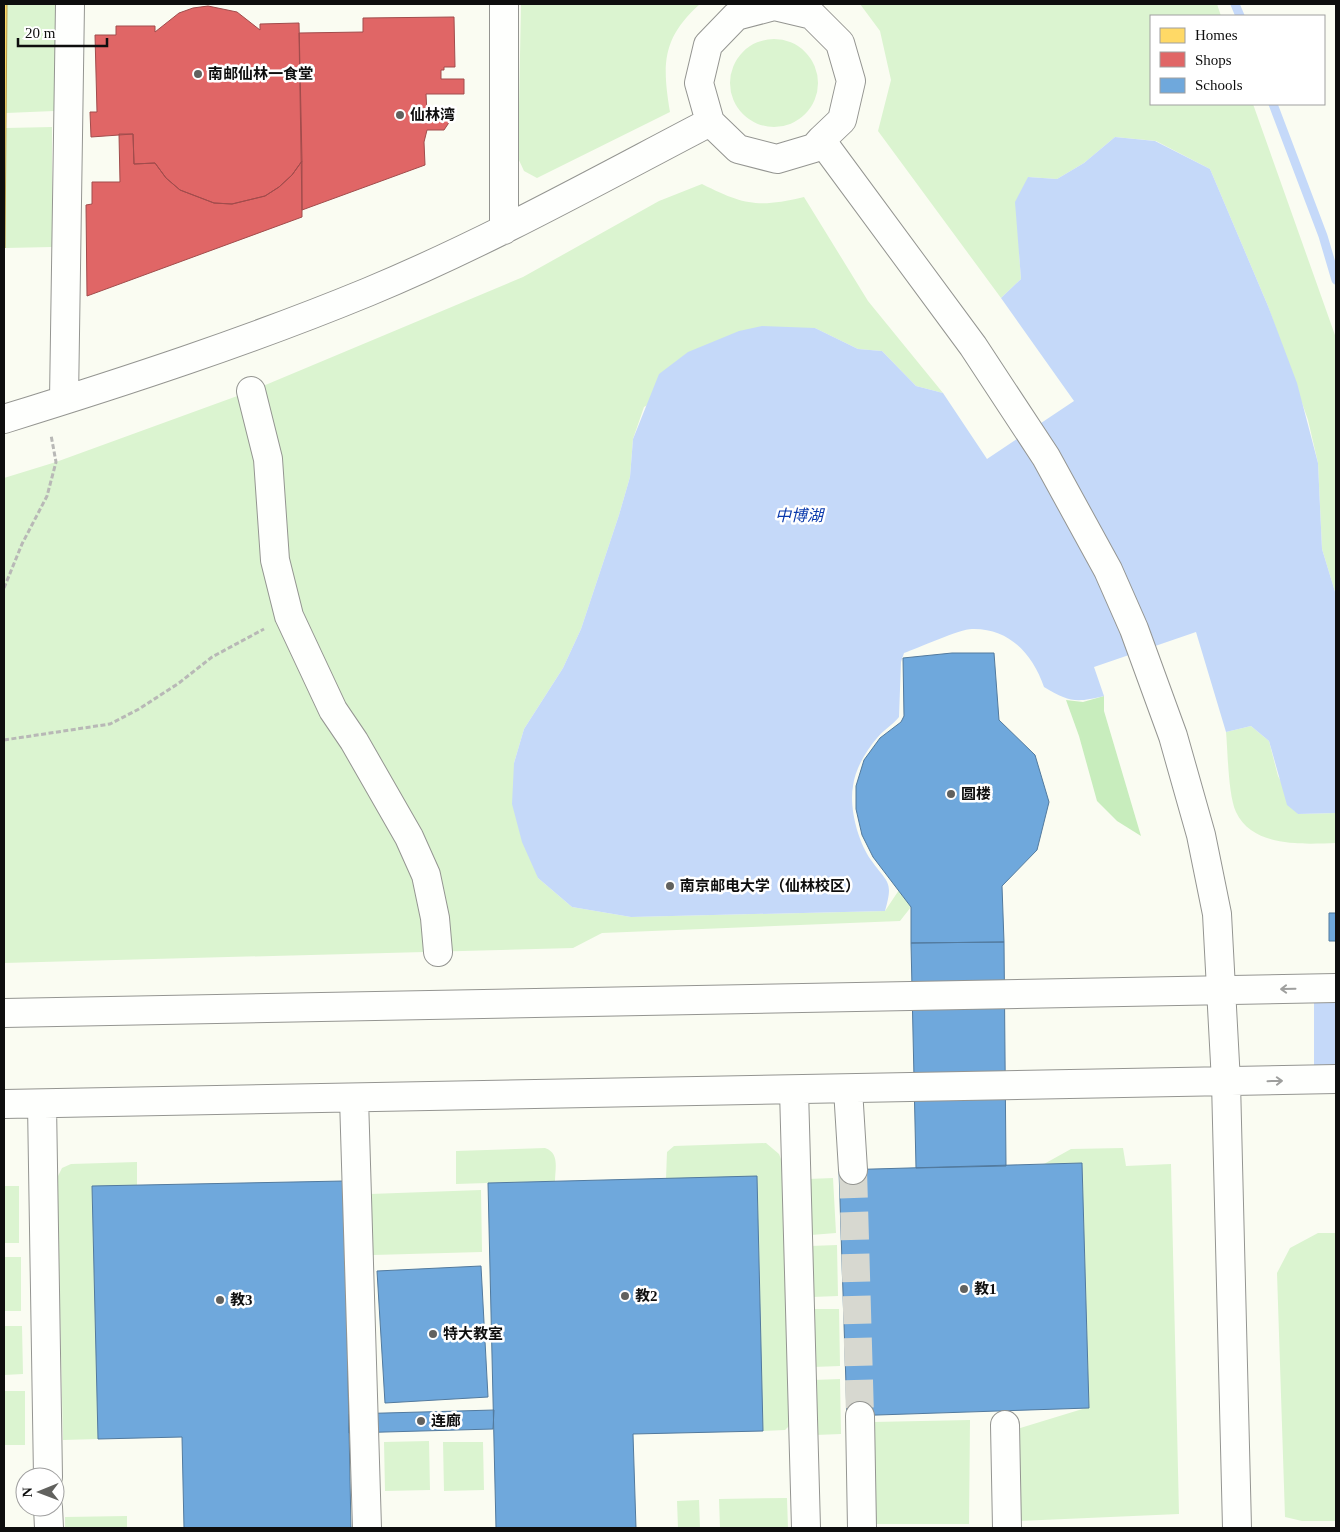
<svg xmlns="http://www.w3.org/2000/svg" width="1340" height="1532" font-family="'Times New Roman','Noto Sans SC',serif">
<rect width="100%" height="100%" fill="#fafcf2"/>
<path fill="#dbf4d0" d="M 7,4 L 56,4 L 54,111 L 6,113 Z
M 521,4 L 700,4 C 662,38 662,64 670,112 L 537,178 L 524,171 L 518,158 Z
M 860,4 L 1217,4 L 1221,16 L 1151,16 L 1151,104 L 1253,104 L 1336,338 L 1336,595 L 1322,549 L 1318,463 L 1308,420 L 1268,306 L 1210,169 L 1156,141 L 1115,137 L 1084,163 L 1057,179 L 1028,177 L 1019,252 L 1021,279 L 1001,298 L 878,131 L 891,80 L 880,31 Z
M730 83a44 44 0 1 1 88 0a44 44 0 1 1-88 0Z
M 52,127 L 52,247 L 5,248 L 6,128 Z
M 702,184 C 744,205 758,208 804,197 L 868,301 L 943,393 L 916,386 L 882,351 L 858,349 L 815,328 L 791,328 L 644,407 L 633,439 L 630,477 L 619,515 L 581,629 L 563,668 L 524,729 L 514,763 L 538,878 L 572,907 L 631,917 L 885,911 L 899,890 L 911,907 L 900,921 L 602,933 L 573,948 L 4,963 L 4,478 L 56,462 L 251,391 L 523,277 L 659,201 Z
M 1251,726 L 1269,741 L 1278,776 L 1298,814 L 1336,813 L 1336,843 C 1303,844 1253,848 1236,812 C 1228,794 1228,753 1226,732 Z
M 766,1143 L 779,1154 L 786,1172 L 790,1425 L 785,1430 L 763,1431 L 757,1177 L 666,1179 L 667,1152 L 674,1146 Z
M 545,1148 C 560,1153 555,1169 555,1181 L 456,1184 L 456,1151 Z
M 1123,1148 L 1126,1166 L 1171,1164 L 1179,1514 L 1019,1521 L 1017,1429 L 1089,1407 L 1082,1163 L 1044,1164 L 1071,1149 Z
M 137,1162 L 137,1185 L 92,1187 L 98,1439 L 63,1440 L 57,1178 L 62,1168 L 71,1164 Z
M 833,1178 L 836,1233 L 811,1235 L 808,1179 Z
M 4,1186 L 19,1186 L 19,1243 L 4,1243 Z
M 481,1190 L 482,1252 L 373,1255 L 370,1194 Z
M 1318,1233 L 1336,1233 L 1336,1521 L 1302,1521 L 1285,1517 L 1277,1273 L 1290,1248 Z
M 837,1245 L 838,1296 L 812,1297 L 810,1246 Z
M 4,1257 L 21,1257 L 21,1311 L 4,1311 Z
M 812,1309 L 839,1309 L 840,1366 L 813,1367 Z
M 4,1326 L 22,1326 L 23,1374 L 4,1375 Z
M 840,1379 L 841,1434 L 815,1435 L 813,1380 Z
M 4,1391 L 25,1391 L 25,1445 L 4,1445 Z
M 970,1420 L 969,1524 L 876,1524 L 873,1422 Z
M 429,1441 L 430,1490 L 385,1491 L 384,1442 Z
M 443,1442 L 483,1442 L 484,1490 L 444,1491 Z
M 787,1498 L 788,1528 L 720,1528 L 719,1499 Z
M 699,1500 L 700,1528 L 678,1528 L 677,1501 Z
M 127,1516 L 127,1528 L 65,1528 L 65,1517 Z"/>
<path fill="#c8edbd" d="M 1104,696 L 1104,711 L 1141,836 L 1117,821 L 1097,801 L 1079,736 L 1066,700 L 1083,702 Z"/>
<path fill="#c5d9f9" d="M 1115,137 L 1155,141 L 1210,169 L 1268,306 L 1297,383 L 1318,463 L 1322,549 L 1336,595 L 1336,813 L 1298,814 L 1287,805 L 1269,741 L 1251,726 L 1226,732 L 1196,632 L 1094,667 L 1104,696 C 1076,703 1069,702 1044,687 C 1033,655 1010,628 972,629 C 960,629 918,648 904,653 L 901,662 L 899,717 C 893,725 883,730 877,738 C 866,751 855,769 853,786 C 849,808 858,842 871,860 C 887,883 894,880 885,911 L 631,917 L 572,907 L 538,878 L 522,842 L 512,804 L 514,763 L 524,729 L 563,668 L 581,629 L 619,515 L 630,477 L 633,439 L 659,374 L 688,352 L 739,331 L 762,326 L 815,328 L 858,349 L 882,351 L 916,386 L 943,393 L 987,459 L 1074,401 L 1001,298 L 1021,279 L 1015,202 L 1028,177 L 1057,179 L 1084,163 Z
M 1314,1000 L 1336,1000 L 1336,1070 L 1314,1071 Z"/>
<path fill="#ffd966" stroke="#b79c4c" d="M 4,4 L 7,4 L 5,248 L 4,248 Z"/>
<path fill="#e06666" stroke="#a14c4c" d="M 208,6 L 237,12 L 260,30 L 260,24 L 299,23 L 302,161 L 292,175 L 279,187 L 265,196 L 232,204 L 214,203 L 180,190 L 166,178 L 155,163 L 134,164 L 133,134 L 91,137 L 90,112 L 97,112 L 95,35 L 116,35 L 116,26 L 155,26 L 155,32 L 179,13 L 193,8 Z
M 454,17 L 455,67 L 444,67 L 444,70 L 441,70 L 441,79 L 464,79 L 464,94 L 426,94 L 427,113 L 444,113 L 450,121 L 444,130 L 427,130 L 424,142 L 425,165 L 302,210 L 299,33 L 363,32 L 363,18 Z
M 119,134 L 133,134 L 134,164 L 155,163 L 166,178 L 180,190 L 214,203 L 232,204 L 265,196 L 279,187 L 292,175 L 302,161 L 302,217 L 87,296 L 86,205 L 92,204 L 92,182 L 120,182 Z"/>
<path fill="#6fa8dc" stroke="#527a9e" d="M 952,653 L 994,653 L 999,720 L 1035,755 L 1049,802 L 1037,850 L 1002,886 L 1004,942 L 911,943 L 911,907 L 873,857 L 862,835 L 856,809 L 856,786 L 864,760 L 880,738 L 901,722 L 904,716 L 903,658 Z
M 1329,913 L 1336,913 L 1336,941 L 1329,941 Z
M 1004,942 L 1006,1166 L 916,1168 L 911,943 Z
M 1082,1163 L 1089,1408 L 847,1416 L 839,1170 Z
M 757,1176 L 763,1431 L 633,1434 L 636,1528 L 496,1528 L 488,1183 Z
M 344,1181 L 351,1528 L 184,1528 L 182,1437 L 98,1439 L 92,1186 Z
M 481,1266 L 488,1397 L 385,1403 L 377,1271 Z
M 494,1410 L 493,1429 L 349,1433 L 349,1414 Z"/>
<g fill="none" stroke-linecap="round" stroke-linejoin="round">
<path stroke="#c5d9f9" stroke-width="9" d="M 1235,4 L 1240,16
M 1273,104 L 1323,236 L 1336,280"/>
<path stroke="#d7d8d0" stroke-width="28" stroke-dasharray="28 14" stroke-linecap="butt" d="M 853,1170 L 860,1416"/>
<g stroke="#949591" stroke-width="30">
<path id="minor" d="M 821,140 L 842,120 L 851,81 L 840,43 L 812,15 L 774,6 L 736,16 L 708,45 L 699,83 L 710,122 L 738,149 L 777,159 L 814,148 L 821,140 L 973,346 L 1046,457 L 1108,570 L 1134,629 L 1173,736 L 1201,835 L 1217,914 L 1226,1082 L 1237,1528
M 504,230 L 504,4
M 251,391 L 268,459 L 275,560 L 289,616 L 333,710 L 354,741 L 409,837 L 426,875 L 435,918 L 438,952
M 64,400 L 70,4
M 4,419 C 127,381 249,341 368,292 C 486,243 597,181 710,122
M 4,1013 L 1336,988
M 848,1089 L 853,1170
M 794,1090 L 806,1528
M 354,1098 L 367,1528
M 4,1104 L 1336,1079
M 42,1104 L 48,1477
M 860,1416 L 862,1528
M 1005,1425 L 1007,1528
M 48,1507 L 49,1528"/>
</g>
<path stroke="#b8b8b6" stroke-width="3" stroke-dasharray="5 2.5" stroke-linecap="butt" d="M 4,588 L 22,544 L 47,496 L 56,462 L 51,435
M 4,740 L 110,724 L 139,709 L 179,683 L 212,657 L 264,629"/>
<use href="#minor" stroke="#fefffd" stroke-width="28"/>
</g>
<defs><path id="oneway-shaft" d="M-6 0H5M1.5-3L5.5 0L1.5 3" fill="none" stroke-width="1.6" stroke-linecap="round" stroke-linejoin="round" transform="scale(1.25)"/></defs>
<g stroke="#9e9f9d">
<use href="#oneway-shaft" transform="translate(1288 989) rotate(179)"/>
<use href="#oneway-shaft" transform="translate(1275 1081) rotate(-1)"/>
</g>
<g fill="#61615e" stroke="#fff" stroke-width="2">
<circle cx="198" cy="74" r="5"/>
<circle cx="400" cy="115" r="5"/>
<circle cx="951" cy="794" r="5"/>
<circle cx="670" cy="886" r="5"/>
<circle cx="964" cy="1289" r="5"/>
<circle cx="625" cy="1296" r="5"/>
<circle cx="220" cy="1300" r="5"/>
<circle cx="433" cy="1334" r="5"/>
<circle cx="421" cy="1421" r="5"/>
</g>
<g text-anchor="middle" dominant-baseline="central" stroke-width="5" stroke-linejoin="round" paint-order="stroke">
<g font-size="15" font-weight="bold" fill="#0e0e0e" stroke="#fff" text-anchor="start">
<text x="208" y="74">南邮仙林一食堂</text>
<text x="410" y="115">仙林湾</text>
<text x="961" y="794">圆楼</text>
<text x="680" y="886">南京邮电大学（仙林校区）</text>
<text x="974" y="1289">教1</text>
<text x="635" y="1296">教2</text>
<text x="230" y="1300">教3</text>
<text x="443" y="1334">特大教室</text>
<text x="431" y="1421">连廊</text>
</g>
<g font-size="16" font-style="italic" fill="#0b3aac" stroke="#fff">
<text x="799" y="515">中博湖</text>
</g>
</g>
<rect width="1340" height="1532" fill="none" stroke="#0e0e0e" stroke-width="10"/>
<rect x="1150" y="15" width="175" height="90" fill="#ffffff" stroke="#9f9f9f"/>
<rect x="1160" y="28" width="25" height="15" fill="#ffd966" stroke="#9f9f9f"/>
<text x="1195" y="40" font-size="15" fill="#0e0e0e">Homes</text>
<rect x="1160" y="52" width="25" height="15" fill="#e06666" stroke="#9f9f9f"/>
<text x="1195" y="65" font-size="15" fill="#0e0e0e">Shops</text>
<rect x="1160" y="78" width="25" height="15" fill="#6fa8dc" stroke="#9f9f9f"/>
<text x="1195" y="90" font-size="15" fill="#0e0e0e">Schools</text>
<g transform="translate(40 1492) rotate(269)"><circle r="24" fill="#ffffff" stroke="#9f9f9f"/>
<path d="M0-4L9 19L0 12L-9 19Z" fill="#61615e"/>
<text y="-8" font-size="14" font-weight="bold" text-anchor="middle" fill="#0e0e0e">N</text>
</g>
<path d="M18 38v8h89v-8" fill="none" stroke="#0e0e0e" stroke-width="2.5"/>
<text x="25" y="38" font-size="15" fill="#0e0e0e" stroke="#ffffff" stroke-width="4" paint-order="stroke">20 m</text>
</svg>
